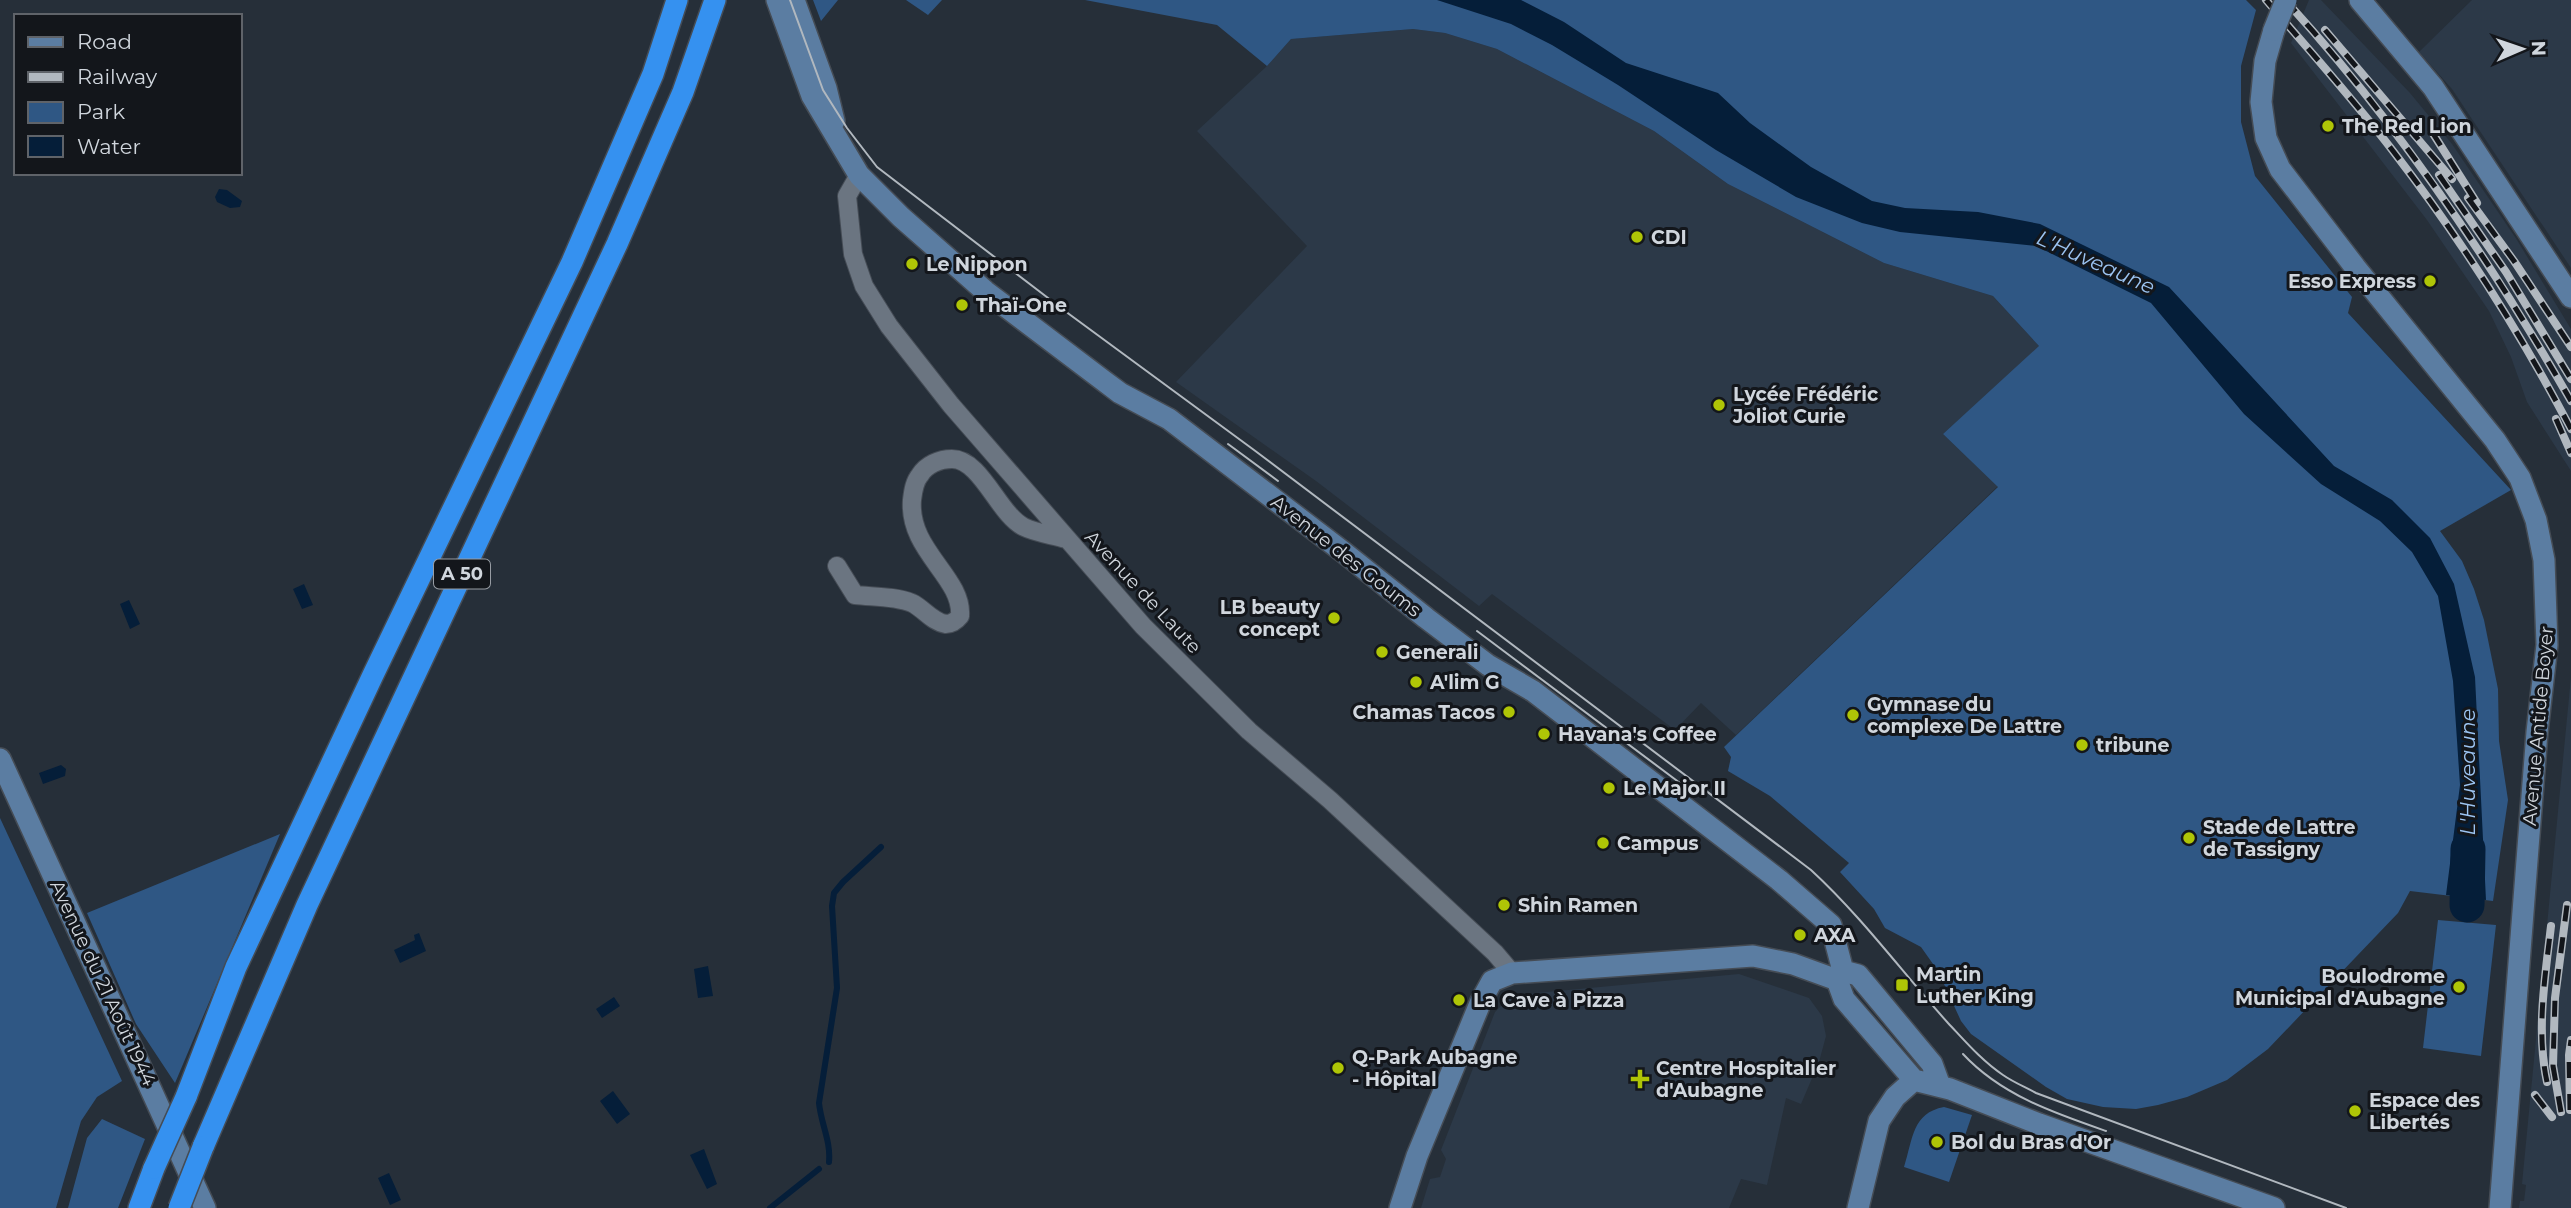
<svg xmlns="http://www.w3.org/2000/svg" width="2571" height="1208" font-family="Montserrat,sans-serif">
<rect width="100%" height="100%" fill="#262f39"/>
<path fill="#2c3948" d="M 2309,0 L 2321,0 L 2410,93 L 2452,144 L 2517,240 L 2571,329 L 2571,471 L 2527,402 L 2511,357 L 2489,311 L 2427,220 L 2291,43 Z
M 2472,0 L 2571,0 L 2571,268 L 2452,89 L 2419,52 Z
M 1413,29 L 1445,33 L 1497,49 L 1654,131 L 1728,184 L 1884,263 L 1993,296 L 2040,347 L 1943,434 L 1998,486 L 1736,735 L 1701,703 L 1675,730 L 1492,594 L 1479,606 L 1316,481 L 1176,382 L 1307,246 L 1197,131 L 1267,66 L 1291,39 Z
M 2571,677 L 2571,1208 L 2519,1208 L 2520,1201 L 2524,1201 L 2526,1185 L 2522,1184 Z
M 1739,974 L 1809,998 L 1822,1016 L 1826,1036 L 1819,1062 L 1801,1104 L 1786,1098 L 1767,1185 L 1741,1179 L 1729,1208 L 1421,1208 L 1430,1179 L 1440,1177 L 1446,1159 L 1441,1150 L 1495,1012 L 1509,998 L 1536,993 Z"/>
<path fill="#2f5784" d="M 813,0 L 838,0 L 821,21 Z
M 906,0 L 942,0 L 928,15 Z
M 1085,0 L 2246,0 L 2256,10 L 2241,66 L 2241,122 L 2255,176 L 2352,297 L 2348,313 L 2511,490 L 2440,531 L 2462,561 L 2474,589 L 2484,620 L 2498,689 L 2499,741 L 2508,800 L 2493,901 L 2410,891 L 2398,913 L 2268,1049 L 2227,1080 L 2187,1097 L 2158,1105 L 2136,1109 L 2103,1107 L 2067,1099 L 2046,1087 L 1971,1034 L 1961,1021 L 1938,971 L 1921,947 L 1885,928 L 1874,909 L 1840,872 L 1849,863 L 1770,796 L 1728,771 L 1731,757 L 1724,747 L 1998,487 L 1943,434 L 2039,346 L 1993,296 L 1884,263 L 1728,184 L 1654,131 L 1497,49 L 1445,33 L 1413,29 L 1291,39 L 1267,66 L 1217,25 Z
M 0,818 L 122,1081 L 97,1097 L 81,1121 L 56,1208 L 0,1208 Z
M 280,834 L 178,1076 L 175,1083 L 136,1024 L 87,913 Z
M 2438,920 L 2496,925 L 2481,1056 L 2423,1048 Z
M 1944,1107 L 1972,1115 L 1949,1182 L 1904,1167 C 1913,1139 1912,1113 1944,1107 Z
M 102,1119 L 145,1139 L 118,1208 L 68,1208 L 87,1138 Z"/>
<path fill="#051e39" d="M 1437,0 L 1521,0 L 1564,22 L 1626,63 L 1718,93 L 1750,123 L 1811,167 L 1872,201 L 1905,208 L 1978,212 L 2040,224 L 2169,287 L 2334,466 L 2392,500 L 2430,538 L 2454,584 L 2475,677 L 2486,900 L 2446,895 L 2460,785 L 2453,681 L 2438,596 L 2412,552 L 2380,521 L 2321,484 L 2244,414 L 2151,303 L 2036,246 L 1900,232 L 1862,223 L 1796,197 L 1716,150 L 1618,85 L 1552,45 L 1511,24 Z
M 219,189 L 227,190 L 242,201 L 240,207 L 230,208 L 217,202 L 215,197 Z
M 304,584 L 313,605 L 302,609 L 293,589 Z
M 129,600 L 140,624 L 130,629 L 120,604 Z
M 61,765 L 66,769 L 65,776 L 43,784 L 39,773 Z
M 419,933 L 426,951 L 400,963 L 394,950 L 415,940 L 414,935 Z
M 708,966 L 713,996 L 698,998 L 694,969 Z
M 614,997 L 620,1006 L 602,1018 L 596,1009 Z
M 613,1091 L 630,1114 L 617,1124 L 600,1101 Z
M 704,1149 L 717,1184 L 707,1189 L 690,1155 Z
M 389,1173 L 401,1200 L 390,1205 L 378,1178 Z"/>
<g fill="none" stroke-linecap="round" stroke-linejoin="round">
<path stroke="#051e39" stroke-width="6" d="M 829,1162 C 831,1141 821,1124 819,1103 L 837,988 L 832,906 L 834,893 L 843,882 L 881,847
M 770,1208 L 819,1169"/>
<path stroke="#051e39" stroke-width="35" d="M 2467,905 L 2468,849"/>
<g stroke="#454c55" stroke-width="20">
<path id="street" d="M 859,175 L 847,196 L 853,254 L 864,286 L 889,326 L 951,405 L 1143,626 L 1249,731 L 1330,800 L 1495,953 L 1512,973
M 837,566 L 855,595 C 873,597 895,596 912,603 C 923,608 932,622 946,624 C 952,624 956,621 960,616 C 963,577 908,551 912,500 C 913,492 914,482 920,475 C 926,465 939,459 952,459 C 981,459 999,515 1024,527 C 1036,533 1053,535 1066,539"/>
</g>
<g stroke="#454c55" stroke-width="24">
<path id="secondary" d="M 777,0 L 812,96 L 859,175 L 901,217 L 985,291 L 1104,381 L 1120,393 L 1169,419 L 1342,551 L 1426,618 L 1488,665 L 1533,691 L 1779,880 L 1831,925 L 1843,971
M 794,0 L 826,88 L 834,121
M 2360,0 L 2433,87 L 2571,297
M 2274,30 L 2265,61 L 2261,102 L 2266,138 L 2280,169 L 2355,267 L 2495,440 L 2520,478 L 2536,520 L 2544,560 L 2547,645 L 2537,732 L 2500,1208
M 0,759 L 205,1208
M 1843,971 L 1858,975 L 1873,993 L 1932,1064 L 1940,1086
M 1837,980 L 1844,999 L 1914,1080 L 1950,1089 L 2039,1124 L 2274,1208
M 1400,1208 L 1417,1156 L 1481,1001 L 1492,981 L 1512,973 L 1753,956 L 1793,964 L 1837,980
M 1858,1208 L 1879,1121 L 1895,1097 L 1914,1080"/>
</g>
<g stroke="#454c55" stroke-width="24">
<path id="highway" d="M 186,1097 L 236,967 L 373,675 L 572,262 L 653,74 L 677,0
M 203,1147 L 307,905 L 617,244 L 683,92 L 715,0
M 139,1208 L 154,1168"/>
</g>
<use href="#street" stroke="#6b7581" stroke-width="18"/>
<use href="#secondary" stroke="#5b7da2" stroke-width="21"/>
<use href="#highway" stroke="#3591f0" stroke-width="21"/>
<path stroke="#b1b8bf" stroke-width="2" d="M 790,0 L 823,90 L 847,128 L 877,167 L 1069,314 L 1254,450 L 1811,870 C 1862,917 1902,972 1948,1023 C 1965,1041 1982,1061 2003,1075 C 2013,1082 2025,1087 2036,1093 L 2346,1208
M 1228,444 L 1278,481
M 1477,631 L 1684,786
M 1963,1054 C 2001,1095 2054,1113 2106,1131"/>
<g stroke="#b1b8bf" stroke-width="8">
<path id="rail" d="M 2266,0 C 2309,50 2353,99 2393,151 C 2460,238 2520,332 2571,429
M 2285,0 C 2396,121 2489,258 2571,401
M 2325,30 L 2452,179
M 2432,132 L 2477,203
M 2439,175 L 2506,272 L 2571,379
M 2468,198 L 2514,261 L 2571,347
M 2556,419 L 2571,453
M 2547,1082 C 2536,1031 2545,978 2551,926
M 2535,1095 L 2552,1117
M 2570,1110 L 2569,1055 L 2571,1040
M 2561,1112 L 2553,1066 L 2555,998 L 2567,905"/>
</g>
<use href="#rail" stroke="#13161b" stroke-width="5" stroke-dasharray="16" stroke-linecap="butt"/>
<g stroke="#454c55" stroke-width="24" stroke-linecap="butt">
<path id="secondary-bridge" d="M 2274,30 L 2286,0"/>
</g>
<g stroke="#454c55" stroke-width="24" stroke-linecap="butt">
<path id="highway-bridge" d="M 154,1168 L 186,1097
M 179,1208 L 203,1147"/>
</g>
<use href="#secondary-bridge" stroke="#5b7da2" stroke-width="21"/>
<use href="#highway-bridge" stroke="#3591f0" stroke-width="21"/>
</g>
<g fill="#afc506" stroke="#13161b" stroke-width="2.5">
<circle cx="2328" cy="126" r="7"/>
<circle cx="1637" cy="237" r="7"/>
<circle cx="912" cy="264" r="7"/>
<circle cx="2430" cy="281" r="7"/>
<circle cx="962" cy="305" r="7"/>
<circle cx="1719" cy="405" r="7"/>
<circle cx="1334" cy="618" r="7"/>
<circle cx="1382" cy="652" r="7"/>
<circle cx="1416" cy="682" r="7"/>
<circle cx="1509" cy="712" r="7"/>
<circle cx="1853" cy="715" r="7"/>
<circle cx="1544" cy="734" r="7"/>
<circle cx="2082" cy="745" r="7"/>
<circle cx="1609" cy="788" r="7"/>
<circle cx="2189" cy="838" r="7"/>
<circle cx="1603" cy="843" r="7"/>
<circle cx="1504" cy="905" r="7"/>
<circle cx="1800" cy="935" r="7"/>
<rect x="1895" y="978" width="14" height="14" rx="3.5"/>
<circle cx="2459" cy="987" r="7"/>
<circle cx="1459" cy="1000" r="7"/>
<circle cx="1338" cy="1068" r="7"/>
<path d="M1636.5 1068.5h7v7h7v7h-7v7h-7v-7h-7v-7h7z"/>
<circle cx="2355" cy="1111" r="7"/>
<circle cx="1937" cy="1142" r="7"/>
</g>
<g text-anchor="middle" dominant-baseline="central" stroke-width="6" stroke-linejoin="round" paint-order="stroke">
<rect fill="#13161b" stroke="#979ca3" stroke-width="2" x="434" y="559.5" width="56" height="29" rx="5"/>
<g font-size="18" font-weight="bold" fill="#d0d6dd">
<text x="462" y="574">A 50</text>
</g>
<g font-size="19" font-weight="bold" fill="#d0d6dd" stroke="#13161b" text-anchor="start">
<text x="2342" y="126">The Red Lion</text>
<text x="1651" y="237">CDI</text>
<text x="926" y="264">Le Nippon</text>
<text x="2416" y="281" text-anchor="end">Esso Express</text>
<text x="976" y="305">Thaï-One</text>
<text x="1733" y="394">Lycée Frédéric<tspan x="1733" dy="22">Joliot Curie</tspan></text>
<text x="1320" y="607" text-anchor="end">LB beauty<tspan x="1320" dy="22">concept</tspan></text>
<text x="1396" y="652">Generali</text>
<text x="1430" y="682">A'lim G</text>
<text x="1867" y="704">Gymnase du<tspan x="1867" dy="22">complexe De Lattre</tspan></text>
<text x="1495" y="712" text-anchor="end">Chamas Tacos</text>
<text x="1558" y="734">Havana's Coffee</text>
<text x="2096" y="745">tribune</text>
<text x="1623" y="788">Le Major II</text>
<text x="2203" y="827">Stade de Lattre<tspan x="2203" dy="22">de Tassigny</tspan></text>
<text x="1617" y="843">Campus</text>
<text x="1518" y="905">Shin Ramen</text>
<text x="1814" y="935">AXA</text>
<text x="1916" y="974">Martin<tspan x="1916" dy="22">Luther King</tspan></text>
<text x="2445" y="976" text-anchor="end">Boulodrome<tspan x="2445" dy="22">Municipal d'Aubagne</tspan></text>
<text x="1473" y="1000">La Cave à Pizza</text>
<text x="1352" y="1057">Q-Park Aubagne<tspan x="1352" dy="22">- Hôpital</tspan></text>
<text x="1656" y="1068">Centre Hospitalier<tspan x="1656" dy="22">d'Aubagne</tspan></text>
<text x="2369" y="1100">Espace des<tspan x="2369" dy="22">Libertés</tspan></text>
<text x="1951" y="1142">Bol du Bras d'Or</text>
</g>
<g font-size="19" fill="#d0d6dd" stroke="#13161b">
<text transform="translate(1346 556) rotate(38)">Avenue des Goums</text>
<text transform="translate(1143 592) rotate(47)">Avenue de Laute</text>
<text transform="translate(2538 726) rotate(-85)">Avenue Antide Boyer</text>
<text transform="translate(103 983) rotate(65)">Avenue du 21 Août 1944</text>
</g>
<g font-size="21" font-style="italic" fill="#9cc4f2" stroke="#13161b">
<text transform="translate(2096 262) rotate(24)">L'Huveaune</text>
<text transform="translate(2467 772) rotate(-90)">L'Huveaune</text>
</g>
</g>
<rect x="14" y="14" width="228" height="161" fill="#13161b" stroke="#5f6369" stroke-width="2"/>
<rect x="28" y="37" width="35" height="10" fill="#5b7da2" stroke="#5f6369" stroke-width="2"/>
<text x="77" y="49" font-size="21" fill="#d0d6dd">Road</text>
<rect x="28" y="72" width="35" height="10" fill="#b1b8bf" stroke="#5f6369" stroke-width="2"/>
<text x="77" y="84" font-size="21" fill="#d0d6dd">Railway</text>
<rect x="28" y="102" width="35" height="21" fill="#2f5784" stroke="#5f6369" stroke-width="2"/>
<text x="77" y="119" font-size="21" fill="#d0d6dd">Park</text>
<rect x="28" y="136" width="35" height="21" fill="#051e39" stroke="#5f6369" stroke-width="2"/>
<text x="77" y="154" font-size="21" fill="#d0d6dd">Water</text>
<g transform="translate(2522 49) rotate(88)" stroke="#13161b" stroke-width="5" paint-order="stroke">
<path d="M0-5L12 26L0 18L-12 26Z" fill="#d0d6dd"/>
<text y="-10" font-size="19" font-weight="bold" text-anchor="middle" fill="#d0d6dd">N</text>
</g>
</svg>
